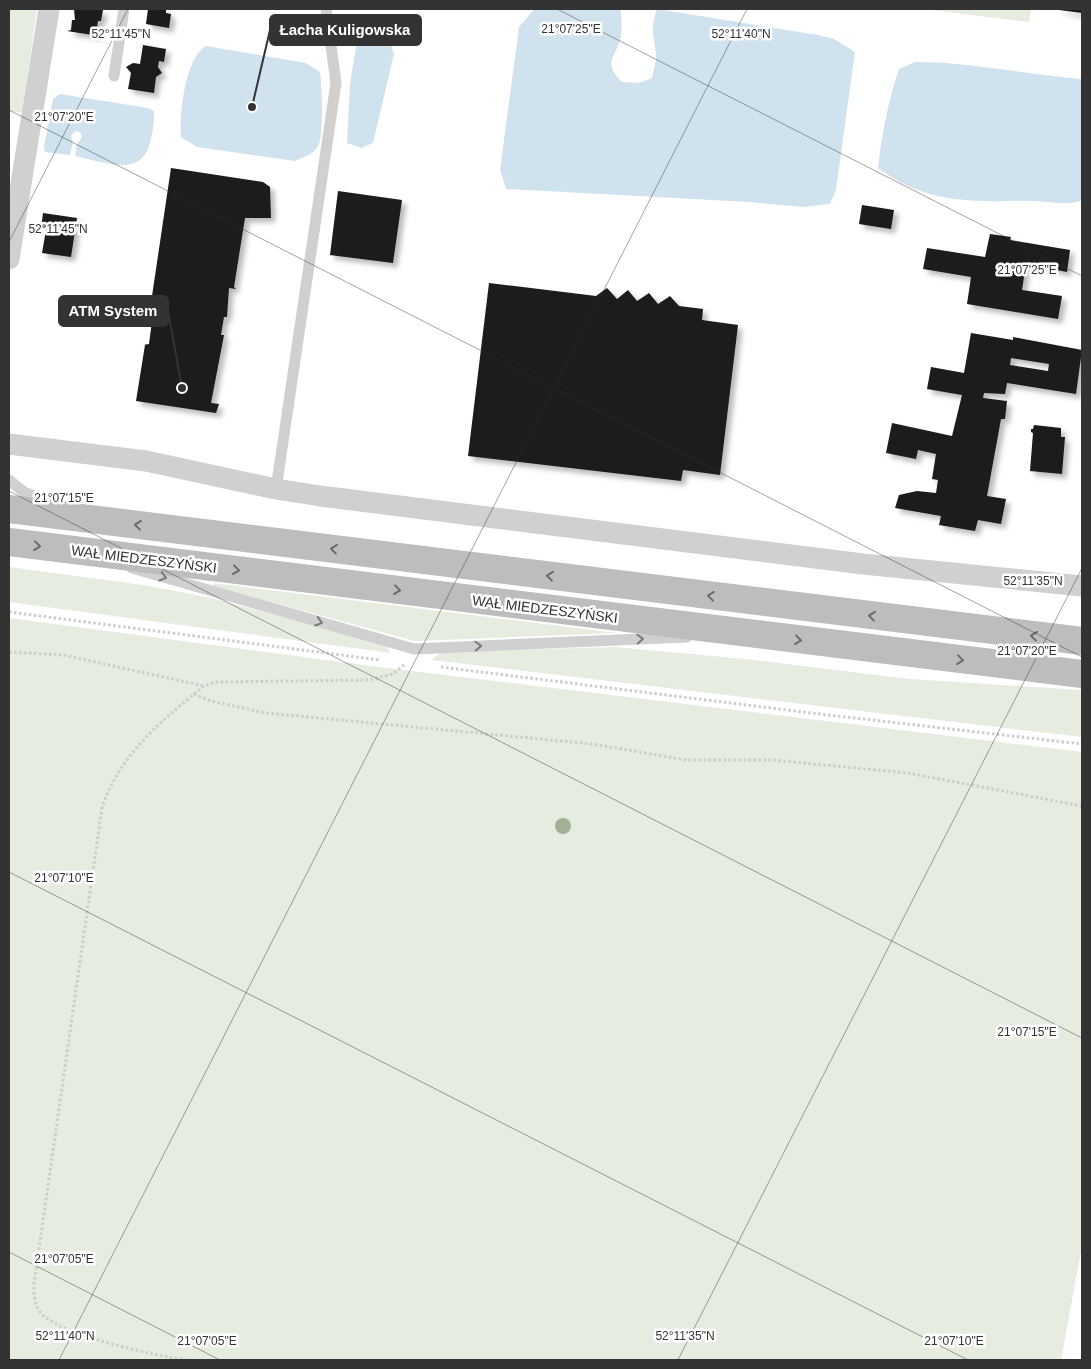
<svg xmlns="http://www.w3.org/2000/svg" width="1091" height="1369" font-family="Arial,sans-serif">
<defs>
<filter id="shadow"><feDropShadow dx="4.5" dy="4.5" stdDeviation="2.5" flood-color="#0004"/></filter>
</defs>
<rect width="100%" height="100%" fill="#fff"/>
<path fill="#e6ecdf" d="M 9,9 L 37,9 L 22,112 L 9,112 Z
M 924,9 L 1031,9 L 1029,22 Z
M 9,567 L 143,585 L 212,598 L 384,644 L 391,653 L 9,602 Z
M 213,583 L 617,633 L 415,641 L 213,586 Z
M 9,618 L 387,668 L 1082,752 L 1082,1246 L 1061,1360 L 9,1360 Z
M 615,647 L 745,659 L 910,679 L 1082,690 L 1082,737 L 431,660 L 442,652 Z"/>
<path fill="#cfe2ee" d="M 534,9 L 621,9 C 621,18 623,31 620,40 C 613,61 604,63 622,82 L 639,83 L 652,78 C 653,71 656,64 656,57 C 655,36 649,32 657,9 L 818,35 L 834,39 L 855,52 L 836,190 L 830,204 L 803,207 L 749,202 L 506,189 L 500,170 L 519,27 Z
M 377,26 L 386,31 L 394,54 L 373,143 L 361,148 L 347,143 L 350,84 L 357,41 Z
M 206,46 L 306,63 L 320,72 C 322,85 324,137 318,146 C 313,155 304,157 295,161 L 197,147 L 181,137 C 179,115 185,58 206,46 Z
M 915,62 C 971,62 1027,75 1082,79 L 1082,200 C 1070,206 1050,202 1036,201 C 975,201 930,206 878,168 C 882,133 888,102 899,69 Z
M 60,94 L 148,108 L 154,111 C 155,119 153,129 151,138 C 144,180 106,162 75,156 L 77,144 L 82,137 L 80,132 L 75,131 L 71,136 L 73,142 L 70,155 L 45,152 L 44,147 L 53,99 Z"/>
<path fill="#1a1a1a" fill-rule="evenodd" filter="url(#shadow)" d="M 74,9 L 103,10 L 101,21 L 98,21 L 96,34 L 100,34 L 99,36 L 67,31 L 71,30 L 72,20 L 75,20 Z
M 148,9 L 166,9 L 166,13 L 171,14 L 169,28 L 146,24 Z
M 1059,9 L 1082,9 L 1082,13 L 1059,10 Z
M 143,45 L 166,49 L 164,62 L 159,61 L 158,67 L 162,73 L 156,77 L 154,93 L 128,89 L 131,73 L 126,67 L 133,63 L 140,64 Z
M 171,168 L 263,182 L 270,187 L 271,218 L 245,218 L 234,287 L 236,289 L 229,288 L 227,317 L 224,317 L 221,335 L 224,335 L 211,403 L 219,404 L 216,413 L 136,401 L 145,345 L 143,345 L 149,344 L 154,306 L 149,305 L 151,303 Z
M 338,191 L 402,200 L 393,263 L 330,255 Z
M 862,205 L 894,210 L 891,229 L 859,224 Z
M 43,213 L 77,218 L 71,257 L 42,253 L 46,230 L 41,229 Z
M 990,234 L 1011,237 L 1010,240 L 1070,250 L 1067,272 L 1026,264 L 1022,290 L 1062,296 L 1058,319 L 967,304 L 971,277 L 923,269 L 927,248 L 985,257 Z
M 489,283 L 596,296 L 607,288 L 617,299 L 628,290 L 637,301 L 649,293 L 658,304 L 670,296 L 679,306 L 703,309 L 702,320 L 738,325 L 720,475 L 683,470 L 681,481 L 468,456 Z
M 971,333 L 1013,340 L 1013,337 L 1082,350 L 1076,394 L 1007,383 L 1005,394 L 984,393 L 983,398 L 1007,401 L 1005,419 L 1001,419 L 987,496 L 1006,499 L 1001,524 L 978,520 L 975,531 L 939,525 L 941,516 L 895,508 L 899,495 L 917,491 L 936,493 L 938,480 L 932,479 L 936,454 L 918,450 L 916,459 L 886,453 L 892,423 L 952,436 L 962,395 L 927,389 L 931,367 L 964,373 ZM 1011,358 L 1049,364 L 1048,371 L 1010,365 Z
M 1034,425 L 1061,428 L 1061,437 L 1065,437 L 1062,474 L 1030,471 L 1033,433 L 1031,432 L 1031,429 L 1033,429 Z"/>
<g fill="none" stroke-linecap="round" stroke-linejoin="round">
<path stroke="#cdcdcd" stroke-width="3" stroke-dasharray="2.5 2.5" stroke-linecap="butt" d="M 9,612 L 380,660
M 9,652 L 64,655 L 204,686
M 441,667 L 811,713 L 1082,744
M 194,694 L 211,701 L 266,713 L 593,744 L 686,760 L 772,760 L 908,773 L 1082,806
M 187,1360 C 157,1356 59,1335 41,1313 C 34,1305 34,1294 34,1284 L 102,808 C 119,755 162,720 204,686 L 215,682 L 369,680 L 393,674 L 405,664"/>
<path stroke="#d0d0d0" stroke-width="11" d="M 114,76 L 124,9
M 9,480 L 24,492 L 57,505
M 276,489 L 336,83 L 326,9
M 132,568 L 414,649 L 687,637"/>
<path stroke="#d0d0d0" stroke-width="21" d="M 9,259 L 49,9
M 9,444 L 146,461 L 276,489 L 320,496 L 863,564 L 1082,586"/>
<path stroke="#bdbdbd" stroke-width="28" d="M 9,509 L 1082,641
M 9,542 L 1082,674"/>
</g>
<circle fill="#a2b095" cx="563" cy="826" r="8"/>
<defs><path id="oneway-chevron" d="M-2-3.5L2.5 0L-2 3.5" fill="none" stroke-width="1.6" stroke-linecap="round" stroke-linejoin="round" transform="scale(1.25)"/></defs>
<g stroke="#6a6a6a">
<use href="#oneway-chevron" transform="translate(138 525) rotate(-173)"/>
<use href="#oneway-chevron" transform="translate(37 546) rotate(7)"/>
<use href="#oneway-chevron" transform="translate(334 549) rotate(-173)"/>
<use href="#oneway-chevron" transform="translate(236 570) rotate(7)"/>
<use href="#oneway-chevron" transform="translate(550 576) rotate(-173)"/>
<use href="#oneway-chevron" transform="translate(397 590) rotate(7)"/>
<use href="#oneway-chevron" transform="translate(711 596) rotate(-173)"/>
<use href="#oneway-chevron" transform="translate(872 616) rotate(-173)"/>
<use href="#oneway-chevron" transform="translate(1034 636) rotate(-173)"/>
<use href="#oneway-chevron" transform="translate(798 640) rotate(7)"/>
<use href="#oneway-chevron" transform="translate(960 660) rotate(7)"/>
</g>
<g stroke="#7a7a7a">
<use href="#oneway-chevron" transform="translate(163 577) rotate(16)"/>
<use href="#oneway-chevron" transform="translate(319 622) rotate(16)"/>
<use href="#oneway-chevron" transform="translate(640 639) rotate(-3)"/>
<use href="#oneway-chevron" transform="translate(478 646) rotate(-2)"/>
</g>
<path fill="none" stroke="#333" stroke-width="1" stroke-opacity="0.45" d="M 557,9 L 1082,276M 9,110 L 1082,657M 9,242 L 128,9M 9,491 L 1082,1038M 9,872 L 968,1360M 9,1252 L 220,1360M 59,1360 L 747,9M 678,1360 L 1082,568"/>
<g text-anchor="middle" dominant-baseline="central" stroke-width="5" stroke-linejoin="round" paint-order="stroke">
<g font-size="14" fill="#333" stroke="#fff">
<text transform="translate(144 559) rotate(7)">WAŁ MIEDZESZYŃSKI</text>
<text transform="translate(545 609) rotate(7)">WAŁ MIEDZESZYŃSKI</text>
</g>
</g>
<g font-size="12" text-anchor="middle" fill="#333" stroke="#fff" stroke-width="5" stroke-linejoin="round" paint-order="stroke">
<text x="571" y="33">21°07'25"E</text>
<text x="121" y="38">52°11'45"N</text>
<text x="741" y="38">52°11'40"N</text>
<text x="64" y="121">21°07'20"E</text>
<text x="58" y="233">52°11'45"N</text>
<text x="1027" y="274">21°07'25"E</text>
<text x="64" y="502">21°07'15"E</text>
<text x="1033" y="585">52°11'35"N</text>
<text x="1027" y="655">21°07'20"E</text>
<text x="64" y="882">21°07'10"E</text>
<text x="1027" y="1036">21°07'15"E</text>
<text x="64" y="1263">21°07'05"E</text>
<text x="65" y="1340">52°11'40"N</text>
<text x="685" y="1340">52°11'35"N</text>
<text x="207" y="1345">21°07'05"E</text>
<text x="954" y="1345">21°07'10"E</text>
</g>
<path fill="none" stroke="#333" stroke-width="2" d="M252 107L270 30M182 388L168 311"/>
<g fill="#333" stroke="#fff" stroke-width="2">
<circle cx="252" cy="107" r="5"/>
<circle cx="182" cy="388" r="5"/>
</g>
<g fill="#333" stroke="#333" stroke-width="2">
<rect x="270" y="15" width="151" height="30" rx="5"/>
<rect x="59" y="296" width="109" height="30" rx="5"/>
</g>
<g font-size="15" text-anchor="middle" font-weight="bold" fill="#fff">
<text x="345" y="35">Łacha Kuligowska</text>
<text x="113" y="316">ATM System</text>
</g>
<rect width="1091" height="1369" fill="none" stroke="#333333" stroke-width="20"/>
</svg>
